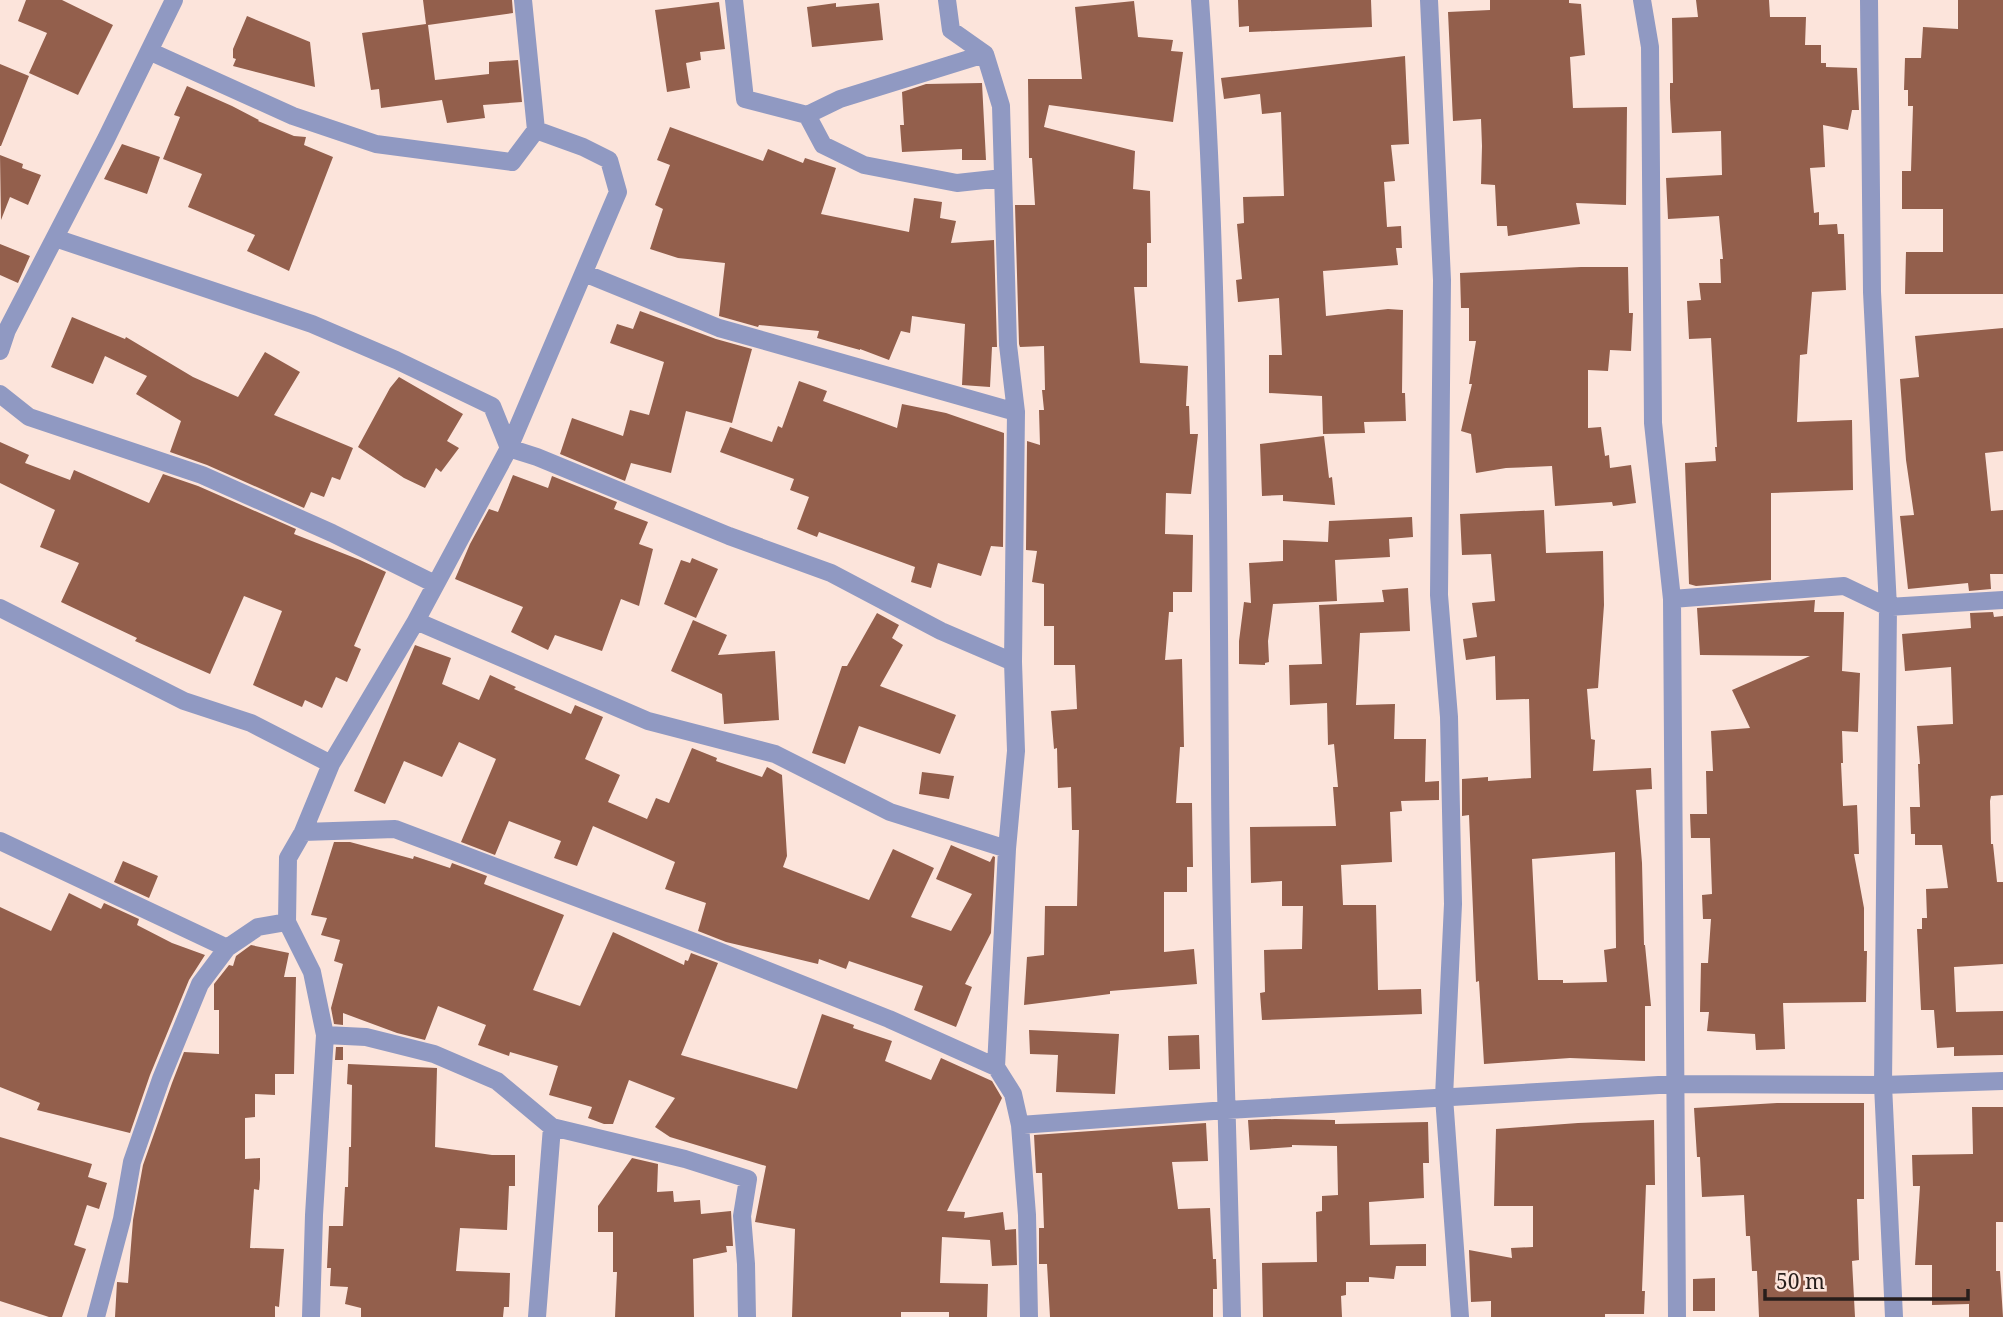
<svg xmlns="http://www.w3.org/2000/svg" width="2003" height="1317" font-family="'Noto Serif',serif">
<rect width="100%" height="100%" fill="#fce4db"/>
<path fill="#935f4c" fill-rule="evenodd" d="M 26,0 L 62,0 L 113,25 L 78,95 L 29,73 L 47,33 L 18,21 Z
M 423,0 L 512,0 L 513,13 L 428,25 L 435,80 L 489,74 L 489,62 L 518,60 L 522,102 L 483,105 L 485,118 L 447,123 L 442,100 L 381,108 L 379,89 L 371,90 L 362,33 L 426,24 Z
M 1238,0 L 1371,0 L 1372,27 L 1249,32 L 1249,26 L 1239,27 Z
M 1490,0 L 1569,0 L 1569,3 L 1581,4 L 1585,55 L 1570,57 L 1573,108 L 1627,107 L 1626,205 L 1576,203 L 1580,224 L 1508,236 L 1507,226 L 1497,226 L 1495,185 L 1481,184 L 1482,146 L 1481,119 L 1453,121 L 1448,12 L 1490,10 Z
M 1696,0 L 1769,0 L 1770,17 L 1806,17 L 1805,45 L 1821,45 L 1821,63 L 1826,63 L 1826,67 L 1857,68 L 1859,110 L 1852,110 L 1848,130 L 1823,125 L 1825,167 L 1810,168 L 1814,213 L 1819,212 L 1819,225 L 1837,224 L 1838,234 L 1844,234 L 1846,290 L 1812,292 L 1807,354 L 1800,355 L 1797,422 L 1852,420 L 1853,490 L 1771,493 L 1771,580 L 1696,586 L 1689,584 L 1685,463 L 1716,461 L 1715,447 L 1717,447 L 1711,338 L 1689,339 L 1687,301 L 1701,300 L 1699,283 L 1721,283 L 1720,259 L 1723,259 L 1719,216 L 1668,219 L 1666,178 L 1722,175 L 1721,131 L 1672,133 L 1670,98 L 1670,83 L 1673,83 L 1672,18 L 1698,17 Z
M 1958,0 L 2003,0 L 2003,294 L 1905,294 L 1906,252 L 1943,252 L 1943,209 L 1902,209 L 1902,171 L 1911,171 L 1913,106 L 1908,106 L 1908,90 L 1904,90 L 1905,58 L 1921,58 L 1923,27 L 1958,29 Z
M 1134,1 L 1138,37 L 1173,40 L 1171,51 L 1183,52 L 1173,122 L 1049,105 L 1044,127 L 1135,151 L 1133,189 L 1150,191 L 1151,243 L 1147,243 L 1147,287 L 1134,287 L 1140,363 L 1188,366 L 1186,406 L 1189,406 L 1190,434 L 1198,434 L 1191,494 L 1166,493 L 1165,534 L 1193,535 L 1192,592 L 1173,592 L 1173,612 L 1169,612 L 1165,660 L 1182,659 L 1184,747 L 1180,747 L 1176,803 L 1192,803 L 1193,867 L 1187,867 L 1187,892 L 1164,892 L 1164,952 L 1194,949 L 1197,984 L 1110,991 L 1110,994 L 1024,1005 L 1027,957 L 1044,955 L 1045,906 L 1077,906 L 1079,830 L 1072,830 L 1071,787 L 1058,788 L 1057,748 L 1054,749 L 1051,711 L 1077,709 L 1075,665 L 1054,665 L 1054,626 L 1044,626 L 1044,584 L 1032,582 L 1037,551 L 1026,550 L 1027,441 L 1040,445 L 1039,410 L 1044,410 L 1042,390 L 1045,390 L 1044,346 L 1020,347 L 1019,344 L 1015,205 L 1035,205 L 1032,158 L 1029,158 L 1028,79 L 1082,79 L 1075,7 Z
M 719,2 L 725,49 L 700,52 L 701,60 L 686,63 L 690,88 L 667,92 L 655,10 Z
M 836,3 L 836,7 L 879,3 L 883,40 L 812,47 L 807,7 Z
M 247,16 L 310,42 L 315,87 L 233,66 L 236,59 L 233,58 L 233,49 Z
M 1405,56 L 1409,144 L 1391,145 L 1395,181 L 1384,182 L 1387,227 L 1401,226 L 1402,248 L 1396,248 L 1398,265 L 1323,271 L 1326,316 L 1388,309 L 1403,310 L 1402,393 L 1405,393 L 1406,421 L 1364,422 L 1365,433 L 1323,434 L 1322,396 L 1269,393 L 1269,355 L 1282,355 L 1279,298 L 1238,302 L 1236,280 L 1242,279 L 1237,224 L 1244,223 L 1243,197 L 1284,196 L 1281,112 L 1262,114 L 1260,94 L 1224,99 L 1221,78 Z
M 0,64 L 29,76 L 1,146 L 0,146 Z
M 982,83 L 986,160 L 962,160 L 962,149 L 902,152 L 900,125 L 904,125 L 902,92 L 926,84 Z
M 187,86 L 232,106 L 259,120 L 258,121 L 294,136 L 306,137 L 304,145 L 333,157 L 289,271 L 247,251 L 255,235 L 188,207 L 202,174 L 163,159 L 180,117 L 174,115 Z
M 670,127 L 763,161 L 768,149 L 803,163 L 805,158 L 836,168 L 821,214 L 909,232 L 914,198 L 942,202 L 940,218 L 956,221 L 951,243 L 994,240 L 997,347 L 992,347 L 990,387 L 962,385 L 965,324 L 912,316 L 910,333 L 901,331 L 889,360 L 860,349 L 860,350 L 817,338 L 819,331 L 759,325 L 758,327 L 719,316 L 725,263 L 678,258 L 650,249 L 663,209 L 655,205 L 670,165 L 657,160 Z
M 122,144 L 160,157 L 147,194 L 104,179 Z
M 0,155 L 23,164 L 22,168 L 41,175 L 28,205 L 10,197 L 1,220 Z
M 0,244 L 30,256 L 18,283 L 0,275 Z
M 1581,267 L 1628,267 L 1629,313 L 1633,313 L 1631,351 L 1610,350 L 1608,371 L 1588,370 L 1588,428 L 1601,427 L 1605,456 L 1609,455 L 1610,468 L 1631,465 L 1636,503 L 1613,506 L 1612,502 L 1555,506 L 1552,466 L 1506,468 L 1476,473 L 1471,434 L 1461,431 L 1472,384 L 1469,384 L 1476,341 L 1469,341 L 1469,308 L 1461,308 L 1460,273 Z
M 640,311 L 716,339 L 752,349 L 732,423 L 686,411 L 671,473 L 631,463 L 625,481 L 560,454 L 572,418 L 623,436 L 630,410 L 649,415 L 664,362 L 610,343 L 617,324 L 633,329 Z
M 72,317 L 125,339 L 126,337 L 193,377 L 238,397 L 265,352 L 300,372 L 274,415 L 353,448 L 340,480 L 332,477 L 324,497 L 311,492 L 304,508 L 207,465 L 170,452 L 181,421 L 136,394 L 147,376 L 105,356 L 93,384 L 51,367 Z
M 2003,328 L 2003,451 L 1985,453 L 1991,511 L 2003,510 L 2003,574 L 1990,574 L 1991,589 L 1969,591 L 1968,583 L 1908,589 L 1900,516 L 1914,515 L 1906,460 L 1900,379 L 1919,377 L 1915,336 Z
M 399,377 L 463,414 L 447,441 L 459,448 L 441,472 L 436,468 L 425,488 L 404,478 L 358,447 L 390,388 Z
M 799,381 L 827,391 L 823,401 L 897,428 L 902,404 L 946,413 L 1004,433 L 1003,547 L 991,546 L 981,576 L 938,563 L 931,588 L 911,582 L 915,567 L 819,532 L 817,537 L 797,529 L 809,497 L 790,490 L 794,479 L 720,452 L 730,427 L 772,442 L 778,426 L 782,428 Z
M 1324,436 L 1329,478 L 1332,477 L 1335,505 L 1283,501 L 1283,495 L 1262,496 L 1260,444 Z
M 0,442 L 29,455 L 25,463 L 70,480 L 74,470 L 149,503 L 163,474 L 198,486 L 296,529 L 294,534 L 360,560 L 386,572 L 354,646 L 361,649 L 347,682 L 336,677 L 322,708 L 305,700 L 302,707 L 253,685 L 282,611 L 244,596 L 210,674 L 135,641 L 137,638 L 61,602 L 79,563 L 40,547 L 55,510 L 0,483 Z
M 513,475 L 548,488 L 552,476 L 617,502 L 614,509 L 648,522 L 639,544 L 653,549 L 639,606 L 621,599 L 602,651 L 555,635 L 548,650 L 511,632 L 523,607 L 455,579 L 470,544 L 489,509 L 498,512 Z
M 1544,510 L 1546,553 L 1603,551 L 1604,605 L 1598,688 L 1587,689 L 1591,739 L 1595,740 L 1593,771 L 1651,768 L 1652,789 L 1636,790 L 1642,863 L 1644,945 L 1645,945 L 1651,1006 L 1645,1006 L 1645,1061 L 1570,1058 L 1484,1064 L 1479,981 L 1476,982 L 1469,815 L 1462,816 L 1462,779 L 1488,777 L 1488,781 L 1531,778 L 1529,699 L 1496,700 L 1495,656 L 1466,660 L 1463,639 L 1477,637 L 1472,603 L 1495,601 L 1491,554 L 1462,555 L 1460,514 ZM 1615,852 L 1616,948 L 1604,950 L 1607,982 L 1563,983 L 1563,980 L 1538,980 L 1532,859 Z
M 1412,517 L 1413,537 L 1389,539 L 1390,557 L 1335,560 L 1337,601 L 1273,604 L 1268,641 L 1269,662 L 1265,663 L 1265,665 L 1239,664 L 1239,641 L 1244,602 L 1251,603 L 1249,563 L 1283,561 L 1283,540 L 1328,542 L 1329,521 Z
M 692,558 L 718,569 L 696,618 L 664,604 L 681,560 L 690,563 Z
M 1408,588 L 1410,631 L 1360,633 L 1356,705 L 1395,704 L 1394,739 L 1426,739 L 1425,782 L 1439,781 L 1439,800 L 1401,801 L 1402,811 L 1390,812 L 1392,862 L 1341,865 L 1343,905 L 1376,905 L 1378,990 L 1421,989 L 1422,1014 L 1262,1020 L 1260,993 L 1265,992 L 1264,950 L 1302,949 L 1303,906 L 1282,906 L 1282,881 L 1251,883 L 1250,827 L 1336,826 L 1333,787 L 1338,787 L 1334,744 L 1328,745 L 1327,703 L 1290,705 L 1289,665 L 1322,664 L 1319,605 L 1384,602 L 1382,590 Z
M 1815,600 L 1814,612 L 1844,612 L 1842,671 L 1860,673 L 1858,732 L 1842,731 L 1843,763 L 1841,763 L 1843,806 L 1857,805 L 1859,854 L 1854,854 L 1864,908 L 1864,951 L 1867,951 L 1866,1002 L 1783,1003 L 1785,1049 L 1756,1050 L 1755,1034 L 1707,1031 L 1709,1012 L 1700,1012 L 1701,963 L 1708,963 L 1711,919 L 1703,919 L 1702,895 L 1712,894 L 1710,838 L 1691,838 L 1690,814 L 1707,814 L 1706,771 L 1713,771 L 1711,731 L 1750,728 L 1732,690 L 1810,656 L 1700,655 L 1697,608 Z
M 1993,612 L 1994,617 L 2003,616 L 2003,795 L 1991,796 L 1990,801 L 1991,844 L 1993,844 L 1997,882 L 2003,882 L 2003,964 L 1954,967 L 1956,1012 L 2003,1011 L 2003,1055 L 1954,1056 L 1954,1047 L 1937,1048 L 1934,1010 L 1921,1010 L 1917,929 L 1922,929 L 1922,918 L 1927,918 L 1926,889 L 1948,888 L 1942,845 L 1915,845 L 1915,834 L 1911,834 L 1910,807 L 1920,807 L 1918,764 L 1920,764 L 1917,726 L 1953,724 L 1951,667 L 1905,671 L 1902,634 L 1971,628 L 1970,613 Z
M 877,613 L 899,625 L 892,638 L 903,645 L 880,686 L 956,715 L 940,754 L 859,726 L 845,764 L 812,753 L 842,666 L 847,666 Z
M 693,620 L 727,635 L 718,655 L 775,651 L 779,720 L 724,724 L 722,694 L 671,671 Z
M 415,645 L 451,658 L 442,684 L 479,700 L 490,675 L 516,687 L 514,689 L 571,714 L 575,705 L 603,717 L 585,759 L 620,775 L 608,802 L 647,819 L 656,798 L 669,803 L 692,748 L 717,758 L 716,761 L 762,777 L 767,767 L 782,775 L 787,856 L 783,867 L 869,900 L 893,849 L 934,868 L 911,917 L 951,931 L 972,894 L 936,879 L 951,845 L 990,862 L 993,856 L 995,857 L 991,933 L 965,984 L 972,987 L 956,1027 L 914,1010 L 923,986 L 849,961 L 846,969 L 819,959 L 818,964 L 726,942 L 698,931 L 706,903 L 665,889 L 675,862 L 593,826 L 577,866 L 554,858 L 561,841 L 509,821 L 495,855 L 461,842 L 496,759 L 459,742 L 442,777 L 404,761 L 385,804 L 354,791 Z
M 922,772 L 954,776 L 949,799 L 919,794 Z
M 334,842 L 350,842 L 413,859 L 414,856 L 450,868 L 452,863 L 487,876 L 484,884 L 564,915 L 533,990 L 580,1006 L 613,932 L 684,965 L 685,960 L 688,961 L 691,953 L 718,963 L 681,1055 L 797,1089 L 822,1014 L 854,1025 L 853,1028 L 892,1041 L 885,1061 L 931,1080 L 941,1058 L 992,1081 L 1002,1098 L 947,1211 L 965,1212 L 964,1218 L 1003,1212 L 1005,1230 L 1016,1229 L 1017,1265 L 992,1266 L 990,1240 L 942,1237 L 940,1283 L 988,1284 L 987,1317 L 949,1317 L 949,1312 L 901,1312 L 901,1317 L 792,1317 L 795,1229 L 755,1222 L 766,1166 L 670,1137 L 655,1127 L 675,1098 L 629,1080 L 613,1124 L 604,1124 L 588,1118 L 592,1107 L 549,1095 L 558,1066 L 510,1052 L 509,1056 L 478,1045 L 486,1025 L 438,1006 L 425,1040 L 397,1033 L 343,1013 L 343,1025 L 334,1024 L 331,1008 L 343,964 L 334,961 L 340,940 L 321,935 L 327,918 L 311,915 Z
M 123,861 L 158,876 L 149,898 L 114,882 Z
M 69,893 L 101,909 L 104,903 L 139,919 L 137,925 L 172,943 L 205,955 L 189,980 L 150,1075 L 130,1133 L 37,1110 L 40,1103 L 0,1087 L 0,907 L 51,931 Z
M 251,945 L 289,953 L 284,977 L 296,977 L 294,1074 L 275,1074 L 275,1095 L 255,1094 L 255,1117 L 245,1118 L 245,1159 L 260,1158 L 260,1179 L 259,1190 L 254,1189 L 250,1248 L 284,1249 L 279,1307 L 275,1306 L 275,1317 L 115,1317 L 117,1282 L 128,1283 L 133,1220 L 143,1165 L 172,1083 L 184,1052 L 219,1054 L 219,1010 L 214,1010 L 214,984 L 229,965 L 233,966 L 236,956 Z
M 1029,1030 L 1119,1034 L 1115,1094 L 1056,1092 L 1058,1055 L 1030,1054 Z
M 1199,1035 L 1200,1069 L 1169,1070 L 1168,1036 Z
M 336,1047 L 343,1047 L 343,1060 L 335,1060 Z
M 348,1064 L 437,1068 L 435,1147 L 492,1155 L 515,1155 L 515,1186 L 509,1186 L 507,1230 L 460,1228 L 456,1271 L 510,1273 L 509,1307 L 504,1307 L 503,1317 L 361,1317 L 361,1308 L 345,1304 L 348,1287 L 330,1286 L 331,1268 L 327,1268 L 329,1226 L 343,1226 L 345,1187 L 348,1187 L 349,1147 L 351,1147 L 352,1085 L 347,1084 Z
M 1777,1103 L 1864,1103 L 1864,1199 L 1857,1199 L 1859,1260 L 1852,1261 L 1855,1317 L 1759,1317 L 1757,1271 L 1752,1271 L 1750,1236 L 1746,1236 L 1744,1195 L 1702,1197 L 1700,1157 L 1697,1157 L 1694,1108 Z
M 1972,1107 L 2003,1107 L 2003,1222 L 1996,1222 L 1996,1271 L 2000,1271 L 2003,1317 L 1969,1317 L 1969,1304 L 1932,1305 L 1932,1265 L 1915,1265 L 1920,1186 L 1913,1186 L 1912,1155 L 1973,1154 Z
M 1275,1119 L 1335,1120 L 1335,1124 L 1428,1122 L 1429,1163 L 1423,1163 L 1424,1198 L 1369,1202 L 1370,1245 L 1426,1244 L 1426,1266 L 1396,1266 L 1394,1279 L 1369,1277 L 1369,1282 L 1346,1282 L 1346,1295 L 1341,1296 L 1342,1317 L 1263,1317 L 1262,1263 L 1317,1262 L 1316,1212 L 1322,1211 L 1322,1196 L 1338,1195 L 1337,1146 L 1292,1145 L 1292,1147 L 1250,1150 L 1248,1120 Z
M 1654,1120 L 1655,1185 L 1646,1185 L 1642,1291 L 1645,1291 L 1644,1314 L 1605,1314 L 1605,1317 L 1491,1317 L 1491,1301 L 1471,1302 L 1469,1250 L 1512,1258 L 1511,1248 L 1533,1247 L 1533,1206 L 1494,1206 L 1496,1129 L 1578,1123 Z
M 1206,1123 L 1208,1161 L 1172,1162 L 1178,1209 L 1210,1208 L 1213,1259 L 1216,1259 L 1217,1289 L 1213,1289 L 1213,1317 L 1050,1317 L 1047,1264 L 1039,1264 L 1039,1228 L 1044,1228 L 1042,1173 L 1036,1173 L 1034,1135 Z
M 0,1137 L 92,1164 L 88,1177 L 107,1183 L 99,1209 L 87,1205 L 74,1245 L 86,1249 L 62,1317 L 49,1317 L 0,1301 Z
M 632,1158 L 658,1164 L 657,1192 L 673,1191 L 674,1202 L 700,1200 L 701,1214 L 731,1211 L 733,1246 L 726,1246 L 727,1252 L 693,1259 L 694,1317 L 615,1317 L 617,1272 L 613,1272 L 613,1232 L 598,1232 L 598,1206 Z
M 1715,1278 L 1715,1311 L 1693,1311 L 1693,1279 Z"/>
<g fill="none" stroke-linecap="round" stroke-linejoin="round">
<path stroke="#9099c2" stroke-width="18" d="M 523,0 L 536,130
M 734,0 L 745,99 L 807,115 L 840,99 L 985,54 L 1001,106 L 1008,345 L 1016,412 L 1013,662
M 947,0 L 951,30 L 985,54
M 1200,0 C 1219,260 1218,520 1220,781 C 1221,960 1228,1138 1232,1317
M 1429,0 L 1442,280 L 1439,595 L 1449,717 L 1453,904 L 1444,1097 L 1460,1317
M 1642,0 L 1650,47 L 1653,423 L 1672,599 L 1677,1317
M 1869,0 L 1872,292 L 1888,607 L 1883,1085 L 1894,1317
M 149,51 L 293,116 L 376,144 L 512,162 L 536,130 L 583,147 L 609,160 L 618,192 L 509,448 L 416,621
M 807,115 L 823,145 L 864,165 L 957,183 L 1003,178
M 55,238 L 312,324 L 396,360 L 492,406 L 509,448 L 537,457 L 729,536 L 831,573 L 941,631 L 1013,662 L 1016,751 L 1007,849 L 996,1067 L 1013,1094 L 1020,1125 L 1227,1110 L 1676,1084 L 1883,1085 L 2003,1081
M 584,273 L 719,328 L 1016,412
M 0,351 L 7,330 L 106,139 L 174,0
M 0,394 L 29,417 L 202,475 L 332,533 L 435,584
M 1672,599 L 1844,586 L 1888,607 L 2003,600
M 0,608 L 184,701 L 251,723 L 331,764 L 303,832 L 288,858 L 287,922 L 312,972 L 325,1035 L 314,1215 L 311,1317
M 331,764 L 416,621 L 648,721 L 775,754 L 890,812 L 1007,849
M 303,832 L 395,829 L 718,951 L 889,1019 L 996,1067
M 0,841 L 227,948
M 325,1035 L 366,1037 L 434,1054 L 497,1081 L 552,1127 L 685,1159 L 748,1179 L 742,1216 L 746,1264 L 747,1317
M 1020,1125 L 1027,1215 L 1029,1317
M 96,1317 L 122,1219 L 132,1162 L 161,1079 L 200,984 L 227,948 L 258,927 L 287,922
M 537,1317 L 552,1127"/>
</g>
<path d="M1765 1289v10h203v-10" fill="none" stroke="#271e1b" stroke-width="3.5"/>
<text x="1776" y="1289" font-size="21" fill="#271e1b" stroke="#fce4db" stroke-width="5" paint-order="stroke">50 m</text>
</svg>
